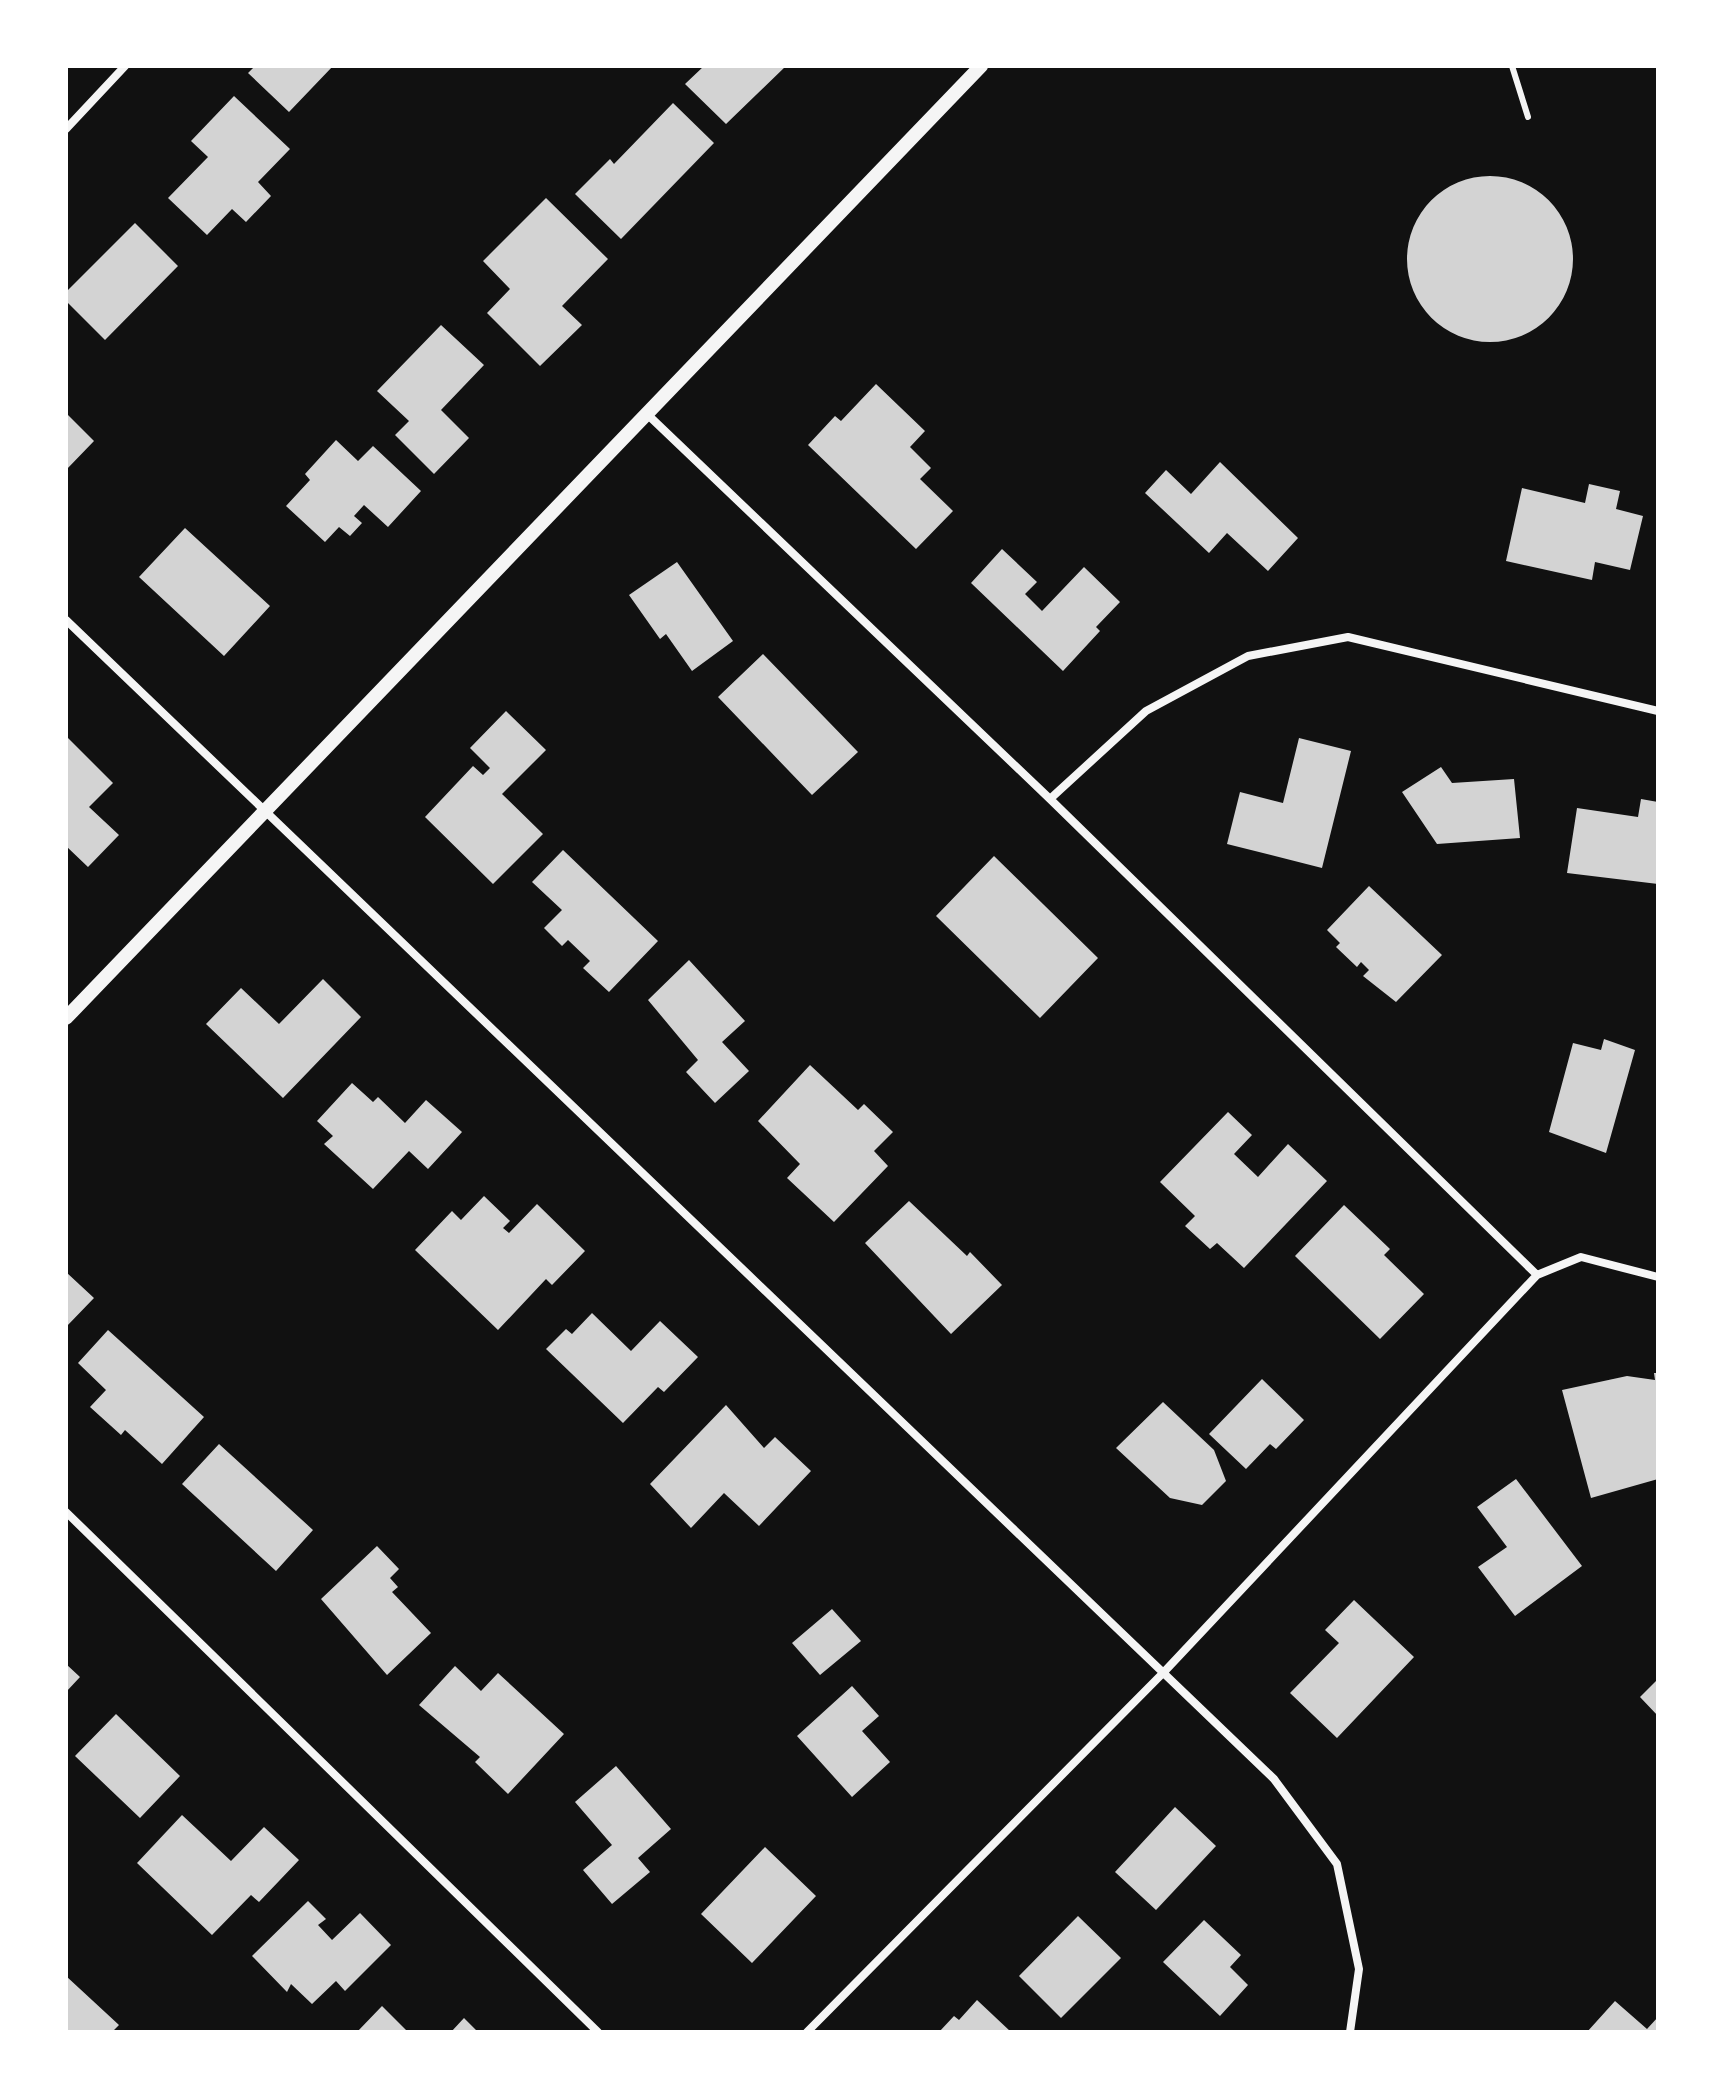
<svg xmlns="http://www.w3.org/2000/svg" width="1724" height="2098" font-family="'Sofia Sans Condensed',sans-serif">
<rect width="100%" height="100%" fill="#111"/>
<path fill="#d3d3d3" d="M 255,66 L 333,66 L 289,112 L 248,73 Z
M 704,66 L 786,66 L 726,124 L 685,84 Z
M 234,96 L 290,149 L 258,182 L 271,196 L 246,222 L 232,209 L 207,235 L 168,198 L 208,157 L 191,141 Z
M 673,103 L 714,143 L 621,239 L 575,194 L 610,159 L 614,164 Z
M1407 259a83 83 0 1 1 166 0a83 83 0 1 1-166 0Z
M 546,198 L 608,259 L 562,306 L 582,325 L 540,366 L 487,313 L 510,289 L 483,261 Z
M 135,223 L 178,266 L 105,340 L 66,301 L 66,292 Z
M 441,325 L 484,365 L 441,410 L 469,438 L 434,474 L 395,435 L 409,421 L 377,391 Z
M 876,384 L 925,431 L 910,447 L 931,468 L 920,479 L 953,511 L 916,549 L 808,445 L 835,416 L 841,421 Z
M 66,413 L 94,441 L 66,470 Z
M 336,440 L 358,461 L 373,446 L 421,491 L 388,527 L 364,505 L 354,516 L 362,523 L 350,536 L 339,527 L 325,542 L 286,506 L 310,480 L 305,474 Z
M 1220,462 L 1298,538 L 1268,571 L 1227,533 L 1209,553 L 1145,493 L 1166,470 L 1191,494 Z
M 1589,484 L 1620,491 L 1616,509 L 1643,516 L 1630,570 L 1595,562 L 1592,580 L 1506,561 L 1522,488 L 1585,503 Z
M 185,528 L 270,606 L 224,656 L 139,577 Z
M 1002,549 L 1037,582 L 1025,594 L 1042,611 L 1084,567 L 1120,602 L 1096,627 L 1100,631 L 1063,671 L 971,583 Z
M 677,562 L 733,641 L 692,671 L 666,634 L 660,639 L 629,595 Z
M 763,654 L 858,752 L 812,795 L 718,697 Z
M 506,711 L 546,750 L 502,794 L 543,834 L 493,884 L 425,817 L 473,766 L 483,775 L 490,768 L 470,748 Z
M 66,736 L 113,783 L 89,807 L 119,835 L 88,867 L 66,846 Z
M 1299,738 L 1351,751 L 1322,868 L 1227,844 L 1240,792 L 1283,803 Z
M 1441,767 L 1452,783 L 1514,779 L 1520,838 L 1437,844 L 1402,792 Z
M 1641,799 L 1658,802 L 1658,884 L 1567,873 L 1577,808 L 1638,817 Z
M 563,850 L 658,941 L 609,992 L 583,968 L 590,961 L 568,940 L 562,946 L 544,928 L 562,910 L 532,882 Z
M 994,856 L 1098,958 L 1040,1018 L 936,916 Z
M 1369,886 L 1442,955 L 1396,1002 L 1363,976 L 1369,970 L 1361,962 L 1357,967 L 1336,947 L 1340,943 L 1327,930 Z
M 689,960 L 745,1021 L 722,1042 L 749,1071 L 715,1103 L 686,1072 L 698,1060 L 648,1000 Z
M 323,979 L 361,1017 L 283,1098 L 206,1024 L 241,988 L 279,1024 Z
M 1604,1039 L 1635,1050 L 1606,1153 L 1549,1132 L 1573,1043 L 1601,1050 Z
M 810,1065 L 858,1110 L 864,1104 L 893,1132 L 874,1151 L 888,1166 L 834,1222 L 787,1178 L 800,1164 L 758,1121 Z
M 352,1083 L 373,1102 L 378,1097 L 405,1123 L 426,1100 L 462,1132 L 428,1169 L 409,1151 L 373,1189 L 324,1144 L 333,1136 L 317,1121 Z
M 1228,1112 L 1252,1135 L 1234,1154 L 1258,1177 L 1288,1144 L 1327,1181 L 1244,1268 L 1217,1243 L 1210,1249 L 1185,1226 L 1195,1216 L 1160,1182 Z
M 484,1196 L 510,1221 L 503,1228 L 509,1233 L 537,1204 L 585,1251 L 552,1285 L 546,1279 L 498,1330 L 415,1250 L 452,1211 L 461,1220 Z
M 909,1201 L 967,1256 L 970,1252 L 1002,1285 L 951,1334 L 865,1243 Z
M 1344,1205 L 1390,1249 L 1384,1255 L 1424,1294 L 1380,1339 L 1295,1256 Z
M 66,1272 L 94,1298 L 66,1327 Z
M 592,1313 L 631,1351 L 660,1321 L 698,1357 L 664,1392 L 658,1387 L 623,1423 L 546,1349 L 566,1329 L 572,1334 Z
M 108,1330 L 204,1417 L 162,1464 L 125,1430 L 121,1435 L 90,1407 L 106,1390 L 78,1363 Z
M 1654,1373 L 1658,1373 L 1658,1479 L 1591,1498 L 1562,1390 L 1627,1376 L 1655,1380 Z
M 1262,1379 L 1304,1420 L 1276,1449 L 1270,1444 L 1246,1469 L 1209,1434 Z
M 1163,1402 L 1214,1450 L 1226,1481 L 1202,1505 L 1170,1498 L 1116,1448 Z
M 726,1405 L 764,1448 L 775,1437 L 811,1471 L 759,1526 L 724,1493 L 691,1528 L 650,1484 Z
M 219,1444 L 313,1530 L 276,1571 L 182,1484 Z
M 1516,1479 L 1582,1566 L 1515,1616 L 1478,1567 L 1507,1547 L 1477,1507 Z
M 377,1546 L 399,1569 L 390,1578 L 398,1587 L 392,1592 L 431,1633 L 387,1675 L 321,1599 Z
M 1354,1600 L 1414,1657 L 1337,1738 L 1290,1693 L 1339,1643 L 1325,1630 Z
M 832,1609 L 861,1641 L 820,1675 L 792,1643 Z
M 66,1664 L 80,1677 L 66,1692 Z
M 455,1666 L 481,1691 L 498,1673 L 564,1734 L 508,1794 L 475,1762 L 480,1757 L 419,1705 Z
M 1658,1679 L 1658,1716 L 1640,1697 Z
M 852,1686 L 879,1716 L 862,1731 L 890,1762 L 852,1797 L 797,1736 Z
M 116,1714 L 180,1776 L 140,1818 L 75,1756 Z
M 616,1766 L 671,1829 L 638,1858 L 650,1872 L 612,1904 L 583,1870 L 612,1845 L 575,1802 Z
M 1175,1807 L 1216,1846 L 1156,1910 L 1115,1872 Z
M 182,1815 L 231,1861 L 264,1827 L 299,1860 L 259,1902 L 251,1895 L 212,1935 L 137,1863 Z
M 765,1847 L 816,1896 L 752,1963 L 701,1914 Z
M 308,1901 L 326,1919 L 318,1925 L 332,1940 L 360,1913 L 391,1945 L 345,1991 L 336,1981 L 312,2004 L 291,1984 L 287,1992 L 252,1956 Z
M 1078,1916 L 1121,1958 L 1061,2018 L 1019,1976 Z
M 1204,1920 L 1241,1955 L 1230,1967 L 1248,1985 L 1220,2016 L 1163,1962 Z
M 66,1976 L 119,2025 L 112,2032 L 66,2032 Z
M 977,2000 L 1011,2032 L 939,2032 L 954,2016 L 959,2020 Z
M 1615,2001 L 1647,2029 L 1658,2017 L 1658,2032 L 1587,2032 Z
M 382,2006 L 408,2032 L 357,2032 Z
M 464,2018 L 478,2032 L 451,2032 Z"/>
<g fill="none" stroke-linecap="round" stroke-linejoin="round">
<path stroke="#f5f5f5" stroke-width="6" d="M 1512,66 L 1528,117"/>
<path stroke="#f5f5f5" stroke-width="8" d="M 66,129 L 125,66
M 647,414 L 1050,799 L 1537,1275 L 1581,1257 L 1658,1277
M 66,620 L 1274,1779 L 1337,1864 L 1359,1969 L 1350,2032
M 1050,799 L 1146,711 L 1248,656 L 1348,637 L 1658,711
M 66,1512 L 598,2032
M 807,2032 L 1164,1672 L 1537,1275"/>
<path stroke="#f5f5f5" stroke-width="14" d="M 66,1018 L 981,66"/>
</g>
<rect width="1724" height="2098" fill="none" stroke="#ffffff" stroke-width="136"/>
</svg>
